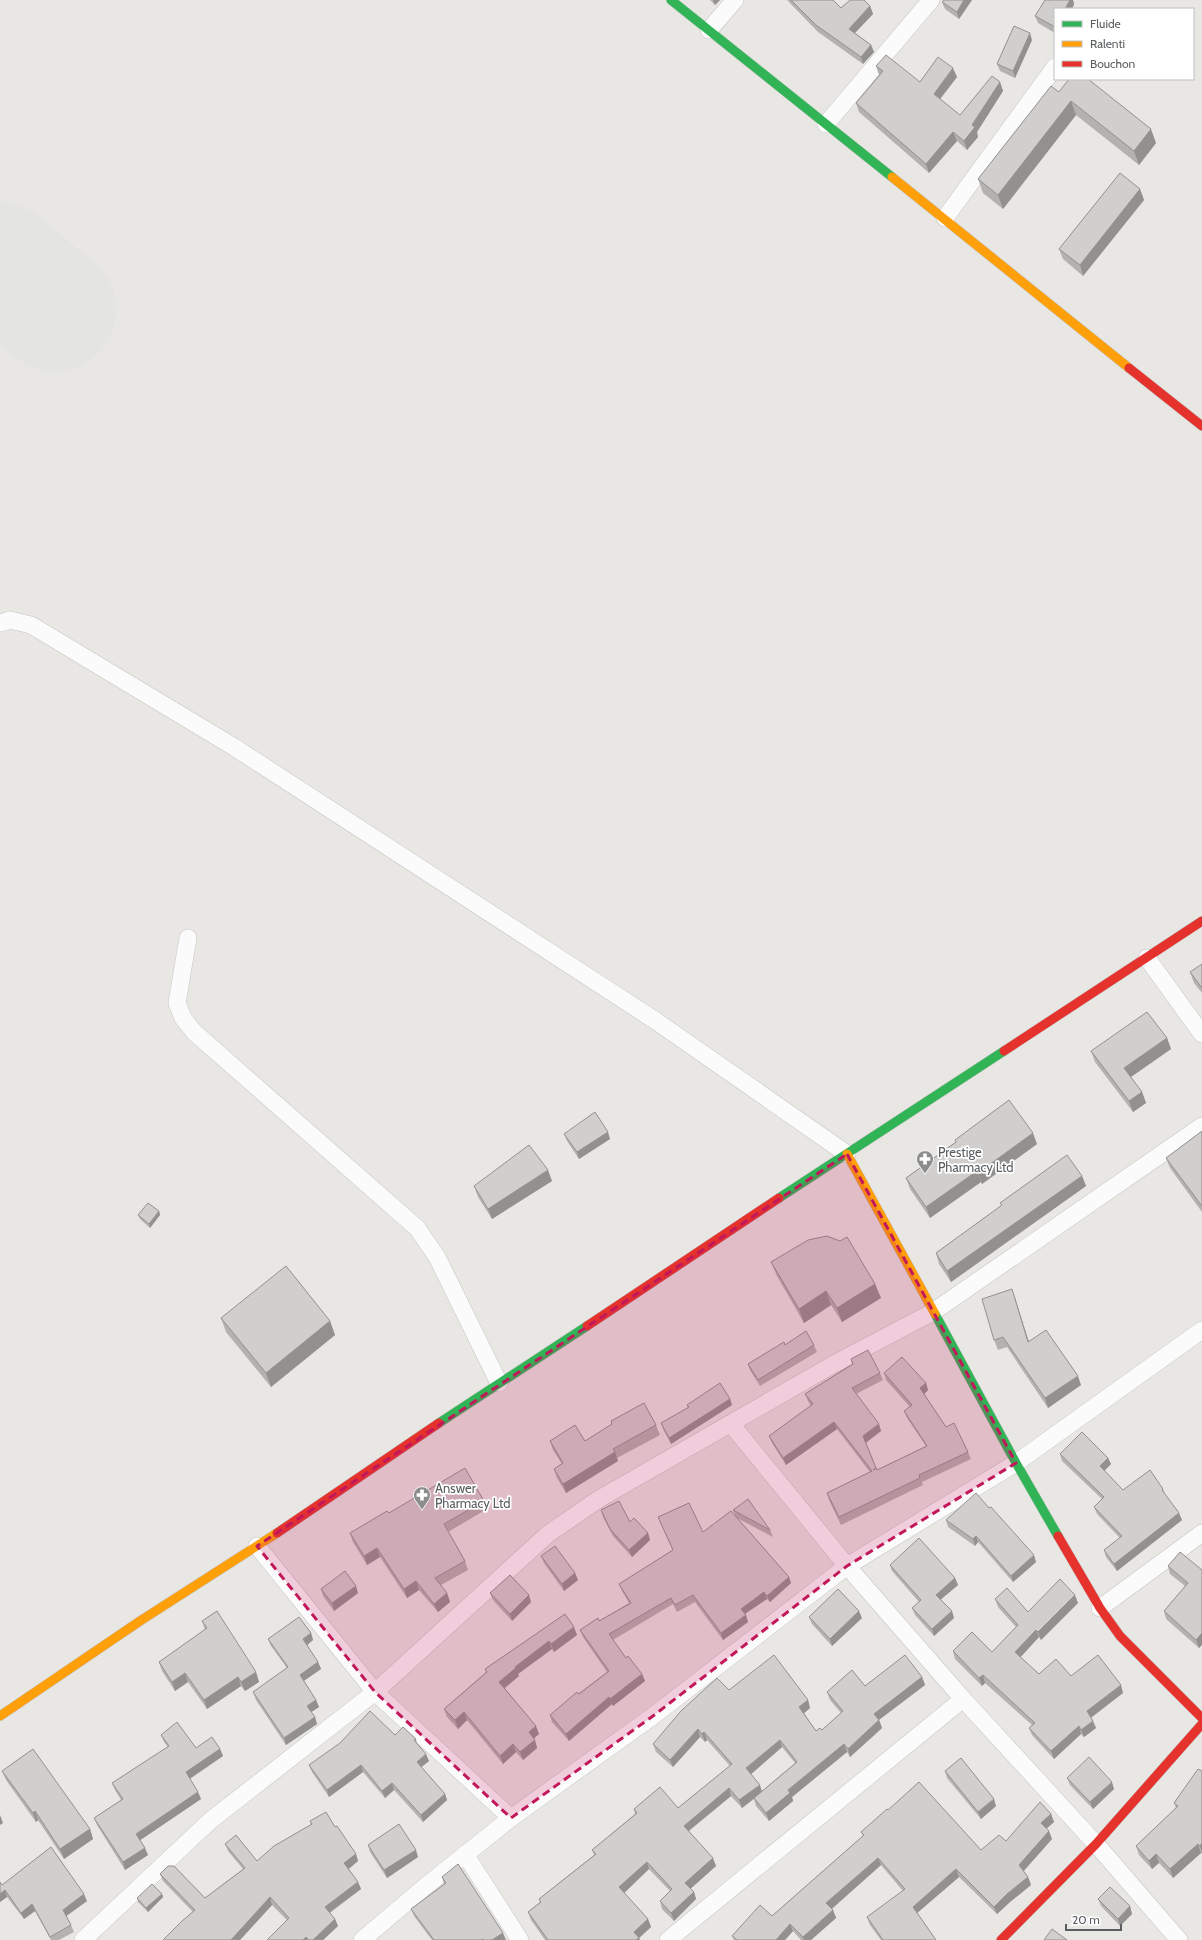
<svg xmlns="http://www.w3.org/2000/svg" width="1202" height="1940" font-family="Cabin,sans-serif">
<rect width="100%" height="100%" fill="#e9e7e3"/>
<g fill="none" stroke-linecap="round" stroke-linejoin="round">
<path stroke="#e4e4e2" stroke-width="123" d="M 0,264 L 55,310"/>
<g stroke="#c5c5c4" stroke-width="18">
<path id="street" d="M 709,30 L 735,0
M 826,124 L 931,0
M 945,218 L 1055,67
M 0,623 L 10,620 L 31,625 L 234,747 L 656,1021 L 847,1154
M 188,938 L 177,1003 L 183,1018 L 194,1032 L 417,1228 L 437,1257 L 499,1383
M 1147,958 L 1202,1034
M 731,1424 L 847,1566 L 963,1699 L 1096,1844 L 1179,1940
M 257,1546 L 375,1692 L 511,1818
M 1100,1608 L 1202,1533
M 465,1854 L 520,1940
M 83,1940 L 211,1820 L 375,1692 L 548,1534 L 599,1499 L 834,1364 L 933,1312 L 1202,1126
M 362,1940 L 427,1885 L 511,1818 L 653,1716 L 847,1566 L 1016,1463 L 1202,1330
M 668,1940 L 963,1699"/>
</g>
<g stroke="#c4c5c4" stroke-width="10">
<path id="fast" d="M 671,0 L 892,177
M 779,1198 L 1004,1051
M 935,1314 L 1016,1463 L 1058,1536
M 439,1423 L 587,1326"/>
</g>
<g stroke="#c4c5c4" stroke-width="10">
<path id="slow" d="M 892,177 L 1129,368
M 847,1154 L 935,1314
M 0,1716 L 140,1621 L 277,1533"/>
</g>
<g stroke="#c4c5c4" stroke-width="10">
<path id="jam" d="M 1129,368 L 1202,426
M 1004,1051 L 1202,921
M 587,1326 L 779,1198
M 277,1533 L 439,1423
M 1058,1536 L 1100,1608 L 1120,1636 L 1202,1718
M 1001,1940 L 1096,1844 L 1202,1724"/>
</g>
<use href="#street" stroke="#fcfbfb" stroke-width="17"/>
<use href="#fast" stroke="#30b455" stroke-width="9"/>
<use href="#slow" stroke="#ff9f0a" stroke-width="9"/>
<use href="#jam" stroke="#e5322d" stroke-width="9"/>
</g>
<path fill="#b4b2b0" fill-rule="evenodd" d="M 710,0 L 720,0 L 715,5 Z
M 787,0 L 833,0 L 841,8 L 870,6 L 873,14 L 855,33 L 871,45 L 874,52 L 863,64 L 818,32 Z
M 944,0 L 972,0 L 959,19 L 945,9 L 942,2 Z
M 1045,0 L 1073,0 L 1074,4 L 1072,9 L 1055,9 L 1055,33 L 1038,23 L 1035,16 Z
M 1032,40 L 1015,78 L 1000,71 L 997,64 Z
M 876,66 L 920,82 L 957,77 L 940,99 L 960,115 L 1000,82 L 1003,91 L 977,132 L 978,137 L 967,150 L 957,141 L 929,173 L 859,112 L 856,103 L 879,75 Z
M 1059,92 L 1156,143 L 1139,165 L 1076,115 L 1003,209 L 983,193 L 978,179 Z
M 1140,189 L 1144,200 L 1083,276 L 1063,259 L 1059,249 Z
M 1202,964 L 1202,993 L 1194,983 L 1190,972 Z
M 1167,1038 L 1171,1049 L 1131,1077 L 1142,1092 L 1146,1103 L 1133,1112 L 1095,1062 L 1091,1051 Z
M 1202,1131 L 1202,1212 L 1170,1168 L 1166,1158 Z
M 564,1134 L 610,1139 L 579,1159 L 567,1141 Z
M 955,1140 L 1037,1144 L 982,1184 L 981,1182 L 930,1218 L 910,1189 L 906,1178 L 956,1142 Z
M 1082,1176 L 1086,1186 L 951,1282 L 939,1264 L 936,1253 L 1002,1206 L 1000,1203 Z
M 552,1181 L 492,1219 L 478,1197 L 474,1186 Z
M 159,1211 L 160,1215 L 150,1228 L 140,1219 L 138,1215 Z
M 771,1262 L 875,1284 L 881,1298 L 842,1322 L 831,1305 L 804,1323 L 777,1276 Z
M 1015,1298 L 1029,1342 L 1081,1385 L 1048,1408 L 1007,1347 L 998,1350 L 994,1340 Z
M 221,1318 L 330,1321 L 335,1335 L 271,1387 L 226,1332 Z
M 785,1345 L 814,1345 L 817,1352 L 760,1386 L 750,1370 L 748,1364 Z
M 851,1359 L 880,1373 L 883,1380 L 856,1394 L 881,1431 L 866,1443 L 877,1470 L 926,1446 L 907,1418 L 904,1411 L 910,1407 L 886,1380 L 884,1373 L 926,1383 L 928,1390 L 924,1394 L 946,1427 L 968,1452 L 971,1459 L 922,1482 L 923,1485 L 841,1525 L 829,1500 L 827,1493 L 870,1472 L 837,1429 L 786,1465 L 772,1443 L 769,1436 L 811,1406 L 808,1401 L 805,1394 L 852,1364 Z
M 730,1399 L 732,1405 L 671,1444 L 663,1429 L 661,1423 L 688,1408 L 687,1405 Z
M 611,1421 L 656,1425 L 660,1435 L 617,1458 L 618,1461 L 566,1493 L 557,1478 L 554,1469 L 562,1464 L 553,1450 L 550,1441 L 585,1441 L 612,1425 Z
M 1060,1454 L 1108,1458 L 1111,1464 L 1104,1471 L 1123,1490 L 1163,1489 L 1166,1496 L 1182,1520 L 1117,1571 L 1106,1557 L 1104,1550 L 1120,1538 L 1097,1514 L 1094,1507 L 1102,1499 L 1062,1461 Z
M 484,1501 L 487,1509 L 448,1532 L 465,1561 L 468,1570 L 441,1585 L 447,1593 L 450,1602 L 438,1612 L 419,1590 L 407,1598 L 380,1557 L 367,1565 L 353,1542 L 350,1533 L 389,1513 Z
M 601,1510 L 630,1522 L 648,1533 L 650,1540 L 632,1557 L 613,1536 L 603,1517 Z
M 733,1510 L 770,1530 L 773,1537 L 737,1518 L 789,1577 L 791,1583 L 770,1602 L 767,1599 L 745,1614 L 748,1622 L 723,1640 L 695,1602 L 677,1612 L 673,1604 L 613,1640 L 626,1658 L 642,1674 L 645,1681 L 613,1706 L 612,1704 L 569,1741 L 552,1722 L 550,1715 L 607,1672 L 583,1637 L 580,1630 L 599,1621 L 629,1603 L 622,1591 L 619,1584 L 673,1550 L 658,1517 L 703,1532 L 735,1515 Z
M 946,1520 L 1036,1562 L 1013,1582 L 978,1542 L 975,1546 L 948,1527 Z
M 541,1556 L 575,1573 L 578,1580 L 564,1591 L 544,1563 Z
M 890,1565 L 955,1578 L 958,1585 L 941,1599 L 954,1618 L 934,1636 L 915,1615 L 912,1608 L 919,1602 L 892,1571 Z
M 1168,1566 L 1202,1570 L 1199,1648 L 1166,1619 L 1164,1611 L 1185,1586 L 1170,1574 Z
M 321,1589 L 358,1593 L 334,1611 L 323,1596 Z
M 490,1593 L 531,1602 L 512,1621 L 493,1600 Z
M 995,1599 L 1028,1612 L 1078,1603 L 1041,1640 L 1039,1637 L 1020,1657 L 1039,1674 L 1071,1676 L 1123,1693 L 1091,1718 L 1096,1728 L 1084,1737 L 1081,1734 L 1054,1759 L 1032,1735 L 1029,1728 L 1032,1725 L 985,1683 L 982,1686 L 955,1659 L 953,1651 L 992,1652 L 1016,1627 L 998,1607 Z
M 565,1614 L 577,1635 L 554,1652 L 552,1649 L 518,1674 L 519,1676 L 505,1688 L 539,1734 L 534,1738 L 537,1748 L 523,1760 L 516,1752 L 503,1764 L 467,1720 L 458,1729 L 447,1717 L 444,1709 L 486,1672 L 485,1669 Z
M 809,1617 L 862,1618 L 832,1646 L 812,1624 Z
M 202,1621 L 256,1672 L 259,1682 L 245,1691 L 241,1686 L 207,1709 L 188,1682 L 175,1691 L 162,1671 L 159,1662 L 205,1630 Z
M 311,1633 L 313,1640 L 307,1645 L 318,1662 L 321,1669 L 304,1681 L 316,1700 L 319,1707 L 311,1712 L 315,1717 L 317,1724 L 286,1745 L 256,1700 L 253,1692 L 287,1668 L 271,1646 L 268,1639 Z
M 922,1677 L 925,1685 L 879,1720 L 882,1728 L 850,1757 L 847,1752 L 792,1797 L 793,1801 L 769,1821 L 756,1806 L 754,1799 L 742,1808 L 731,1796 L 689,1831 L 716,1866 L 690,1889 L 694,1892 L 696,1899 L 674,1921 L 662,1909 L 660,1901 L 670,1891 L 649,1869 L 624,1893 L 648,1919 L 651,1927 L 639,1938 L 640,1940 L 545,1940 L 531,1920 L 528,1912 L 540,1902 L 539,1899 L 594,1855 L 592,1850 L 635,1814 L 634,1809 L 678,1808 L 730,1766 L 707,1740 L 705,1742 L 700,1737 L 673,1767 L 656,1752 L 653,1744 L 729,1690 L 808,1700 L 810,1708 L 804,1713 L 816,1731 L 822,1730 L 841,1713 L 830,1700 L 827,1692 ZM 782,1747 L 795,1763 L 762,1791 L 751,1774 Z
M 161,1735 L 196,1748 L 220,1749 L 223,1756 L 190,1779 L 201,1799 L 140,1840 L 148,1855 L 125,1870 L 97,1825 L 94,1818 L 121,1800 L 115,1790 L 112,1783 L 168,1747 L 164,1742 Z
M 395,1735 L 416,1739 L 417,1743 L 429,1761 L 421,1767 L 445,1794 L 447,1800 L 423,1822 L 394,1790 L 385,1798 L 363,1772 L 329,1797 L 312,1772 L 309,1765 Z
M 2,1771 L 90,1829 L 93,1839 L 64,1859 L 38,1820 L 36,1822 L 6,1780 Z
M 945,1771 L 996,1806 L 981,1819 L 947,1778 Z
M 1202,1771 L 1202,1854 L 1201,1853 L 1173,1878 L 1159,1863 L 1152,1869 L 1139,1855 L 1136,1846 L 1176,1808 L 1174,1803 Z
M 1067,1778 L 1114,1789 L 1093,1809 L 1070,1785 Z
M 888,1810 L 981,1850 L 1006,1841 L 1051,1814 L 1054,1822 L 1046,1828 L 1052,1839 L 1023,1871 L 1028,1877 L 1031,1885 L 1010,1902 L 997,1914 L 959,1877 L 917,1913 L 936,1940 L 881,1940 L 870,1925 L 867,1917 L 903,1891 L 881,1865 L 832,1909 L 833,1910 L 836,1918 L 811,1940 L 801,1940 L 793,1931 L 785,1940 L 734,1940 L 732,1936 L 772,1916 L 863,1836 L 861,1832 Z
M 310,1821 L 335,1827 L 356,1854 L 358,1861 L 349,1869 L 358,1882 L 361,1889 L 330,1913 L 335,1919 L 338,1926 L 323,1940 L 267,1940 L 287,1920 L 272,1905 L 240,1940 L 163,1940 L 193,1912 L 163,1881 L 160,1874 L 205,1898 L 243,1869 L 228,1851 L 225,1844 L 257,1861 L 311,1825 Z
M 368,1845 L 418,1857 L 387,1878 L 370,1852 Z
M 442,1877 L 506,1940 L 432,1940 L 414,1916 L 411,1909 L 444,1884 Z
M 0,1882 L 2,1885 L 87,1901 L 66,1916 L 71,1925 L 74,1932 L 59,1940 L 51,1940 L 35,1911 L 24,1919 L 7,1897 L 0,1902 Z
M 162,1894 L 163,1897 L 148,1912 L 138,1902 L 137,1898 Z
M 1098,1899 L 1130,1906 L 1132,1914 L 1120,1926 L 1101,1906 Z"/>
<path fill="#929190" d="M 713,0 L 720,0 L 715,5 Z
M 964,0 L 972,0 L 959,19 L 957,12 Z
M 1070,0 L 1073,0 L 1074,4 L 1072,9 L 1065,9 Z
M 870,6 L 873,14 L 852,36 L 849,29 Z
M 1030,33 L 1032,40 L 1015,78 L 1013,71 Z
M 871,45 L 874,52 L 863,64 L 861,57 Z
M 953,68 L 957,77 L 937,103 L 934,94 Z
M 1000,82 L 1003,91 L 977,132 L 978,137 L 967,150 L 964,141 L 972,125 Z
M 1071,101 L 1076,115 L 1003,209 L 998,195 Z
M 1151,129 L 1156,143 L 1139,165 L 1134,151 Z
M 953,132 L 957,141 L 929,173 L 926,164 Z
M 1140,189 L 1144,200 L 1083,276 L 1080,265 Z
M 1167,1038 L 1171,1049 L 1128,1079 L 1124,1068 Z
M 1142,1092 L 1146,1103 L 1133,1112 L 1129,1101 Z
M 608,1132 L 610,1139 L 579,1159 L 577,1152 Z
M 1033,1133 L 1037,1144 L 982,1184 L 978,1173 Z
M 548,1170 L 552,1181 L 492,1219 L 488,1209 Z
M 977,1171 L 981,1182 L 930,1218 L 926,1207 Z
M 1082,1176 L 1086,1186 L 951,1282 L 947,1271 Z
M 159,1211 L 160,1215 L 150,1228 L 149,1224 Z
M 875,1284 L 881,1298 L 842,1322 L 837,1308 Z
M 1012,1289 L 1015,1298 L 1032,1352 L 1028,1342 Z
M 826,1291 L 831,1305 L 804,1323 L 799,1309 Z
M 330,1321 L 335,1335 L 271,1387 L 266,1373 Z
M 1078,1376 L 1081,1385 L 1048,1408 L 1045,1398 Z
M 926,1383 L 928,1390 L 923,1395 L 920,1388 Z
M 730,1399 L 732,1405 L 671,1444 L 669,1438 Z
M 834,1422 L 837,1429 L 786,1465 L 783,1458 Z
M 879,1424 L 881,1431 L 865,1443 L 863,1436 Z
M 615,1452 L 618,1461 L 566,1493 L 563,1484 Z
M 1108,1458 L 1111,1464 L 1102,1473 L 1100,1466 Z
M 1179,1513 L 1182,1520 L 1117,1571 L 1114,1564 Z
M 648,1533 L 650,1540 L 632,1557 L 629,1550 Z
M 976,1536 L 978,1542 L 975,1546 L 973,1539 Z
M 377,1548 L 380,1557 L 367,1565 L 364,1556 Z
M 1034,1555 L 1036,1562 L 1013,1582 L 1011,1576 Z
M 575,1573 L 578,1580 L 564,1591 L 562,1584 Z
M 789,1577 L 791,1583 L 770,1602 L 767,1596 Z
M 955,1578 L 958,1585 L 939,1601 L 936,1595 Z
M 416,1581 L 419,1590 L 407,1598 L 404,1589 Z
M 356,1586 L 358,1593 L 334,1611 L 332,1603 Z
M 764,1592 L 767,1599 L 743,1615 L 741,1609 Z
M 447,1593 L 450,1602 L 438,1612 L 434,1604 Z
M 529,1595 L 531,1602 L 512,1621 L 510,1614 Z
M 1075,1595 L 1078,1603 L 1041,1640 L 1038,1632 Z
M 859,1611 L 862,1618 L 832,1646 L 830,1639 Z
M 952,1611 L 954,1618 L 934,1636 L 932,1629 Z
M 746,1615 L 748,1622 L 723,1640 L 721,1633 Z
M 574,1627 L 577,1635 L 554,1652 L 551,1644 Z
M 1036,1630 L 1039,1637 L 1018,1660 L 1015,1652 Z
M 311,1633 L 313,1640 L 306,1646 L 303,1639 Z
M 1202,1633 L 1202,1645 L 1199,1648 L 1196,1640 Z
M 549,1641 L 552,1649 L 518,1674 L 519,1676 L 502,1690 L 499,1682 L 515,1667 Z
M 318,1662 L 321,1669 L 302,1682 L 300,1675 Z
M 256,1672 L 259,1682 L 245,1691 L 241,1682 Z
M 185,1673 L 188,1682 L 175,1691 L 172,1682 Z
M 642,1674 L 645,1681 L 613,1706 L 610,1699 Z
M 983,1675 L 985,1683 L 982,1686 L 979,1678 Z
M 238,1677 L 241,1686 L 207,1709 L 204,1700 Z
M 922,1677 L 925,1685 L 876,1722 L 874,1714 Z
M 1121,1685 L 1123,1693 L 1089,1719 L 1087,1711 Z
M 609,1697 L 612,1704 L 569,1741 L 566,1734 Z
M 316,1700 L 319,1707 L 310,1713 L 307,1706 Z
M 808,1700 L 810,1708 L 802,1715 L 799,1707 Z
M 464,1712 L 467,1720 L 458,1729 L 455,1720 Z
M 315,1717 L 317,1724 L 286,1745 L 284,1738 Z
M 879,1720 L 882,1728 L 850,1757 L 848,1749 Z
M 1093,1721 L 1096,1728 L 1084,1737 L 1081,1730 Z
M 536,1726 L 539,1734 L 532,1740 L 529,1732 Z
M 1079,1726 L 1081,1734 L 1054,1759 L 1051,1751 Z
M 698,1729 L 700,1737 L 673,1767 L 670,1760 Z
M 704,1732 L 707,1740 L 705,1742 L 702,1734 Z
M 535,1740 L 537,1748 L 523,1760 L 520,1752 Z
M 780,1740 L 782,1747 L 749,1776 L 746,1768 Z
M 513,1744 L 516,1752 L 503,1764 L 500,1756 Z
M 844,1744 L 847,1752 L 792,1797 L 793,1801 L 769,1821 L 766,1813 L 788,1790 Z
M 220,1749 L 223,1756 L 189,1779 L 186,1772 Z
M 426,1754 L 429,1761 L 419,1769 L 417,1762 Z
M 361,1765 L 363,1772 L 329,1797 L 327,1790 Z
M 1112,1782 L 1114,1789 L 1093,1809 L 1090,1802 Z
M 392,1783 L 394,1790 L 385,1798 L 382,1791 Z
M 760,1785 L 762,1792 L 742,1808 L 739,1800 Z
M 729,1788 L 731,1796 L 686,1833 L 684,1826 Z
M 198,1792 L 201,1799 L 139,1841 L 136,1834 Z
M 445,1794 L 447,1800 L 423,1822 L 421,1815 Z
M 994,1799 L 996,1806 L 981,1819 L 978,1812 Z
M 35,1811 L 38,1820 L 36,1822 L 33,1813 Z
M 1051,1814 L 1054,1822 L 1044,1831 L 1041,1823 Z
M 0,1815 L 3,1823 L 0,1825 Z
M 90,1829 L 93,1839 L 64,1859 L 60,1849 Z
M 1049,1831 L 1052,1839 L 1022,1873 L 1019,1865 Z
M 1202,1843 L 1202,1852 L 1200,1846 Z
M 1198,1844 L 1201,1853 L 1173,1878 L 1170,1869 Z
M 145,1848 L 148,1855 L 125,1870 L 123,1862 Z
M 416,1850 L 418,1857 L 387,1878 L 384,1870 Z
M 356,1854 L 358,1861 L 347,1870 L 344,1863 Z
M 1156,1854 L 1159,1863 L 1152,1869 L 1149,1861 Z
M 713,1858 L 716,1866 L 688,1891 L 685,1883 Z
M 878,1858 L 881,1865 L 829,1911 L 826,1903 Z
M 647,1862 L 649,1869 L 622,1895 L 619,1887 Z
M 956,1869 L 959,1877 L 916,1914 L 913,1907 Z
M 1028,1877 L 1031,1885 L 1010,1902 L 997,1914 L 994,1907 L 1007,1894 Z
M 358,1882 L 361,1889 L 327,1914 L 325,1907 Z
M 5,1890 L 7,1897 L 0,1902 L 0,1894 Z
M 694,1892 L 696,1899 L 674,1921 L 671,1913 Z
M 84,1894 L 87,1901 L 65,1917 L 63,1910 Z
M 162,1894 L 163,1897 L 148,1912 L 146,1908 Z
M 270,1897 L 272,1905 L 240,1940 L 231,1940 Z
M 32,1904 L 35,1911 L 24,1919 L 21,1913 Z
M 1130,1906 L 1132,1914 L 1120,1926 L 1118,1919 Z
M 833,1910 L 836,1918 L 811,1940 L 804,1940 L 803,1937 Z
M 335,1919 L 338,1926 L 323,1940 L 313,1940 Z
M 648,1919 L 651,1927 L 639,1938 L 640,1940 L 636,1940 L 634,1932 Z
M 790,1924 L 793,1931 L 785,1940 L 776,1940 Z
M 503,1933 L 506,1940 L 492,1940 Z
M 306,1937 L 307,1940 L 303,1940 Z"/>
<path fill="#d1cfcd" stroke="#929190" d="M 791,0 L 833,0 L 841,8 L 850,0 L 864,0 L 870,6 L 849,29 L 871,45 L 861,57 L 816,25 Z
M 944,0 L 964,0 L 957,12 L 942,2 Z
M 1045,0 L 1070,0 L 1065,9 L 1055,9 L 1055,27 L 1035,16 Z
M 1014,26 L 1030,33 L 1013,71 L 997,64 Z
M 886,55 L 920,82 L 938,57 L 953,68 L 934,94 L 960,115 L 992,76 L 1000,82 L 972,125 L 975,127 L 964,141 L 953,132 L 926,164 L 856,103 L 883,71 L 876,66 Z
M 1069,79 L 1088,79 L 1151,129 L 1134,151 L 1071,101 L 998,195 L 978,179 L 1051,86 L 1059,92 Z
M 1120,173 L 1140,189 L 1080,265 L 1059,249 Z
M 1202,964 L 1202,988 L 1190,972 Z
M 1147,1012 L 1167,1038 L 1124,1068 L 1142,1092 L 1129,1101 L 1091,1051 Z
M 1009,1100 L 1033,1133 L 978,1173 L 977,1171 L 926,1207 L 906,1178 L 956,1142 L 955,1140 Z
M 595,1112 L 608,1132 L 577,1152 L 564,1134 Z
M 1202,1131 L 1202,1206 L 1166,1158 Z
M 529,1145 L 548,1170 L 488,1209 L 474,1186 Z
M 1067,1155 L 1082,1176 L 947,1271 L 936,1253 L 1002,1205 L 1000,1203 Z
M 148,1203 L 159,1211 L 149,1224 L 138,1215 Z
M 827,1236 L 840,1241 L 847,1237 L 875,1284 L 837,1308 L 826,1291 L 799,1309 L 771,1262 L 808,1240 Z
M 286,1266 L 330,1321 L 266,1373 L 221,1318 Z
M 1012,1289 L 1028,1342 L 1046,1330 L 1078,1376 L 1045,1398 L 1003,1337 L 994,1340 L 982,1299 Z
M 806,1331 L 814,1345 L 758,1380 L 748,1364 L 784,1342 L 785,1345 Z
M 868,1350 L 880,1373 L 852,1388 L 879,1424 L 863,1436 L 876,1468 L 873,1470 L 876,1468 L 877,1470 L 927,1446 L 904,1411 L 912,1405 L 884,1373 L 902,1357 L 926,1383 L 920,1388 L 946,1427 L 954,1423 L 968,1452 L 919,1475 L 920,1478 L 839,1517 L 827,1493 L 872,1471 L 834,1422 L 783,1458 L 769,1436 L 813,1404 L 805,1394 L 853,1364 L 851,1359 Z
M 720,1383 L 730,1399 L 669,1438 L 661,1423 L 689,1407 L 687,1405 Z
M 644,1403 L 656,1425 L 613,1449 L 615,1452 L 563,1484 L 554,1469 L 563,1463 L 550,1441 L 575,1425 L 585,1441 L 612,1424 L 611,1421 Z
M 1082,1432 L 1108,1458 L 1100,1466 L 1123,1490 L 1150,1470 L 1163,1489 L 1162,1490 L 1179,1513 L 1114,1564 L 1104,1550 L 1122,1536 L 1094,1507 L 1104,1497 L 1060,1454 Z
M 465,1468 L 484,1501 L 444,1524 L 465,1561 L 435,1578 L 447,1593 L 434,1604 L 416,1581 L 404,1589 L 377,1548 L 364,1556 L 350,1533 L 387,1511 L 389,1513 Z
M 976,1493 L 989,1508 L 991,1507 L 1034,1555 L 1011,1576 L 976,1536 L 973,1539 L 946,1520 Z
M 748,1499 L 770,1530 L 733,1510 Z
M 619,1501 L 630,1522 L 634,1518 L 648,1533 L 629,1550 L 610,1529 L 601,1510 Z
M 689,1503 L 703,1532 L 731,1511 L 789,1577 L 767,1596 L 764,1592 L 741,1609 L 746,1615 L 721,1633 L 693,1595 L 675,1605 L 671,1598 L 609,1634 L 626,1658 L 628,1656 L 642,1674 L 610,1699 L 609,1697 L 566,1734 L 550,1715 L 577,1692 L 579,1694 L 609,1671 L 580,1630 L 598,1618 L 599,1621 L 631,1603 L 619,1584 L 673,1550 L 658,1517 Z
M 919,1538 L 955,1578 L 936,1595 L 952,1611 L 932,1629 L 912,1608 L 921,1600 L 890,1565 Z
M 555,1546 L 575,1573 L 562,1584 L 541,1556 Z
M 1180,1552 L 1202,1570 L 1202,1633 L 1196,1640 L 1164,1611 L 1188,1583 L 1168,1566 Z
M 345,1571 L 356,1586 L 332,1603 L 321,1589 Z
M 510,1575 L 529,1595 L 510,1614 L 490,1593 Z
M 1060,1579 L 1075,1595 L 1038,1632 L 1036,1630 L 1015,1652 L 1039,1674 L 1056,1659 L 1071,1676 L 1098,1655 L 1121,1685 L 1087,1711 L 1093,1721 L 1081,1730 L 1079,1726 L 1051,1751 L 1029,1728 L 1035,1723 L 983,1675 L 979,1678 L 953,1651 L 972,1632 L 992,1652 L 1018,1625 L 995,1599 L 1007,1588 L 1028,1612 Z
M 838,1589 L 859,1611 L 830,1639 L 809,1617 Z
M 217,1611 L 256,1672 L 241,1682 L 238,1677 L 204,1700 L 185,1673 L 172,1682 L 159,1662 L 207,1628 L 202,1621 Z
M 565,1614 L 574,1627 L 551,1644 L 549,1641 L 515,1667 L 516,1668 L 499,1682 L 536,1726 L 529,1732 L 535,1740 L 520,1752 L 513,1744 L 500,1756 L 464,1712 L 455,1720 L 444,1709 L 487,1672 L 485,1669 Z
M 299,1617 L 311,1633 L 303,1639 L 318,1662 L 300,1675 L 316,1700 L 307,1706 L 315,1717 L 284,1738 L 253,1692 L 288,1667 L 268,1639 Z
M 774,1655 L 808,1700 L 799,1707 L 816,1731 L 820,1728 L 822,1730 L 843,1711 L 827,1692 L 852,1670 L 865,1686 L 905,1655 L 922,1677 L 874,1714 L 879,1720 L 848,1749 L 844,1744 L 788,1790 L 790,1793 L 766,1813 L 754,1798 L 797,1762 L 780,1740 L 746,1768 L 760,1785 L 739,1800 L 729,1788 L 684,1826 L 713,1858 L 685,1883 L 694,1892 L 671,1913 L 660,1901 L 672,1889 L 647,1862 L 619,1887 L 648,1919 L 634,1932 L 639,1938 L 636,1940 L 548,1940 L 528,1912 L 541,1902 L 539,1899 L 596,1854 L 592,1850 L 637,1813 L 634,1809 L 660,1787 L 678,1808 L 732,1764 L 704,1732 L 702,1734 L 698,1729 L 670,1760 L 653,1744 L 681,1711 L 717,1678 L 729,1690 Z
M 370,1711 L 395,1735 L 403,1727 L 416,1739 L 414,1740 L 426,1754 L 417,1762 L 445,1794 L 421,1815 L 392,1783 L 382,1791 L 361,1765 L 327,1790 L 309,1765 L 340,1743 Z
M 177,1722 L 196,1748 L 212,1737 L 220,1749 L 186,1772 L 198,1792 L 136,1834 L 145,1848 L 123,1862 L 94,1818 L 123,1799 L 112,1783 L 169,1746 L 161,1735 Z
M 33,1749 L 90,1829 L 60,1849 L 35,1811 L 33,1813 L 2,1771 Z
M 1089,1757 L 1112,1782 L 1090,1802 L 1067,1778 Z
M 961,1758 L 994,1799 L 978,1812 L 945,1771 Z
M 1198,1769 L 1202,1771 L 1202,1843 L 1200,1846 L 1198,1844 L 1170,1869 L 1156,1854 L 1149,1861 L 1136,1846 L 1178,1806 L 1174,1803 Z
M 919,1782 L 981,1850 L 999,1835 L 1006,1841 L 1040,1802 L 1051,1814 L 1041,1823 L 1049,1831 L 1019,1865 L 1028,1877 L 1007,1894 L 994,1907 L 956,1869 L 913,1907 L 936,1940 L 883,1940 L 867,1917 L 905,1889 L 878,1858 L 826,1903 L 833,1910 L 803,1937 L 790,1924 L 776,1940 L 737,1940 L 732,1936 L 760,1905 L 772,1916 L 864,1835 L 861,1832 L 887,1809 L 888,1810 Z
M 326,1812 L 335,1827 L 337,1826 L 356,1854 L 344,1863 L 358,1882 L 325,1907 L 335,1919 L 313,1940 L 309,1940 L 306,1937 L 303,1940 L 267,1940 L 289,1918 L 270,1897 L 231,1940 L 163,1940 L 182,1921 L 195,1910 L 160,1874 L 168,1866 L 174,1866 L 205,1898 L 245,1868 L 225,1844 L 236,1835 L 257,1861 L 274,1846 L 312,1824 L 310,1821 Z
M 399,1824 L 416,1850 L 384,1870 L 368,1845 Z
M 51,1847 L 84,1894 L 63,1910 L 71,1925 L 50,1937 L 32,1904 L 21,1913 L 5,1890 L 0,1894 L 0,1882 L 2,1885 Z
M 458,1864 L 503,1933 L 492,1940 L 483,1940 L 483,1939 L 481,1940 L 434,1940 L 411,1909 L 446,1883 L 442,1877 Z
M 152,1884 L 162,1894 L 146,1908 L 137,1898 Z
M 1110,1887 L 1130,1906 L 1118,1919 L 1098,1899 Z
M 1052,1929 L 1067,1940 L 1044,1940 Z"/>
<path fill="#c2185b" fill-opacity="0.2" stroke="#c2185b" stroke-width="3" stroke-dasharray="8 5" stroke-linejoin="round" d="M 847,1154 L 1016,1463 L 847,1566 L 653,1716 L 511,1818 L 375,1692 L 257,1546 Z"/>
<defs>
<g id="pharmacy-pin" transform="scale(0.9)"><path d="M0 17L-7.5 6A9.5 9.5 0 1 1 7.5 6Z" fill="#8c8e8e" stroke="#fff"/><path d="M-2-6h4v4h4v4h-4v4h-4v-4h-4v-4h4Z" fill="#fff"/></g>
</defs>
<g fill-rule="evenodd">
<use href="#pharmacy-pin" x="925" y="1159"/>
<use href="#pharmacy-pin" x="422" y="1495"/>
</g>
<g text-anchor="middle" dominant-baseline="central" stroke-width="3.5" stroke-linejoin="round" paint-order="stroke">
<g font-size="13" fill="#5a5e61" stroke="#fff" text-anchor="start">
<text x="938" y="1152">Prestige<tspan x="938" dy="15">Pharmacy Ltd</tspan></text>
<text x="435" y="1488">Answer<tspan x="435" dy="15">Pharmacy Ltd</tspan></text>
</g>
</g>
<rect x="1054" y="8" width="140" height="72" fill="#ffffff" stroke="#bdbfc0"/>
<rect x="1062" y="21" width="20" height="6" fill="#30b455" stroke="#bdbfc0"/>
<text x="1090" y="28" font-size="12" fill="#5a5e61">Fluide</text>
<rect x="1062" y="41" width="20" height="6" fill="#ff9f0a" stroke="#bdbfc0"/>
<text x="1090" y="48" font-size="12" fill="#5a5e61">Ralenti</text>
<rect x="1062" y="61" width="20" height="6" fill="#e5322d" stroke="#bdbfc0"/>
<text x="1090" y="68" font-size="12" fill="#5a5e61">Bouchon</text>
<path d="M1066 1924v6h55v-6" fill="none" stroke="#5a5e61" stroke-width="2"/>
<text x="1072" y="1924" font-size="12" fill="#5a5e61" stroke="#ffffff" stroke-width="3" paint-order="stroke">20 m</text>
</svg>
